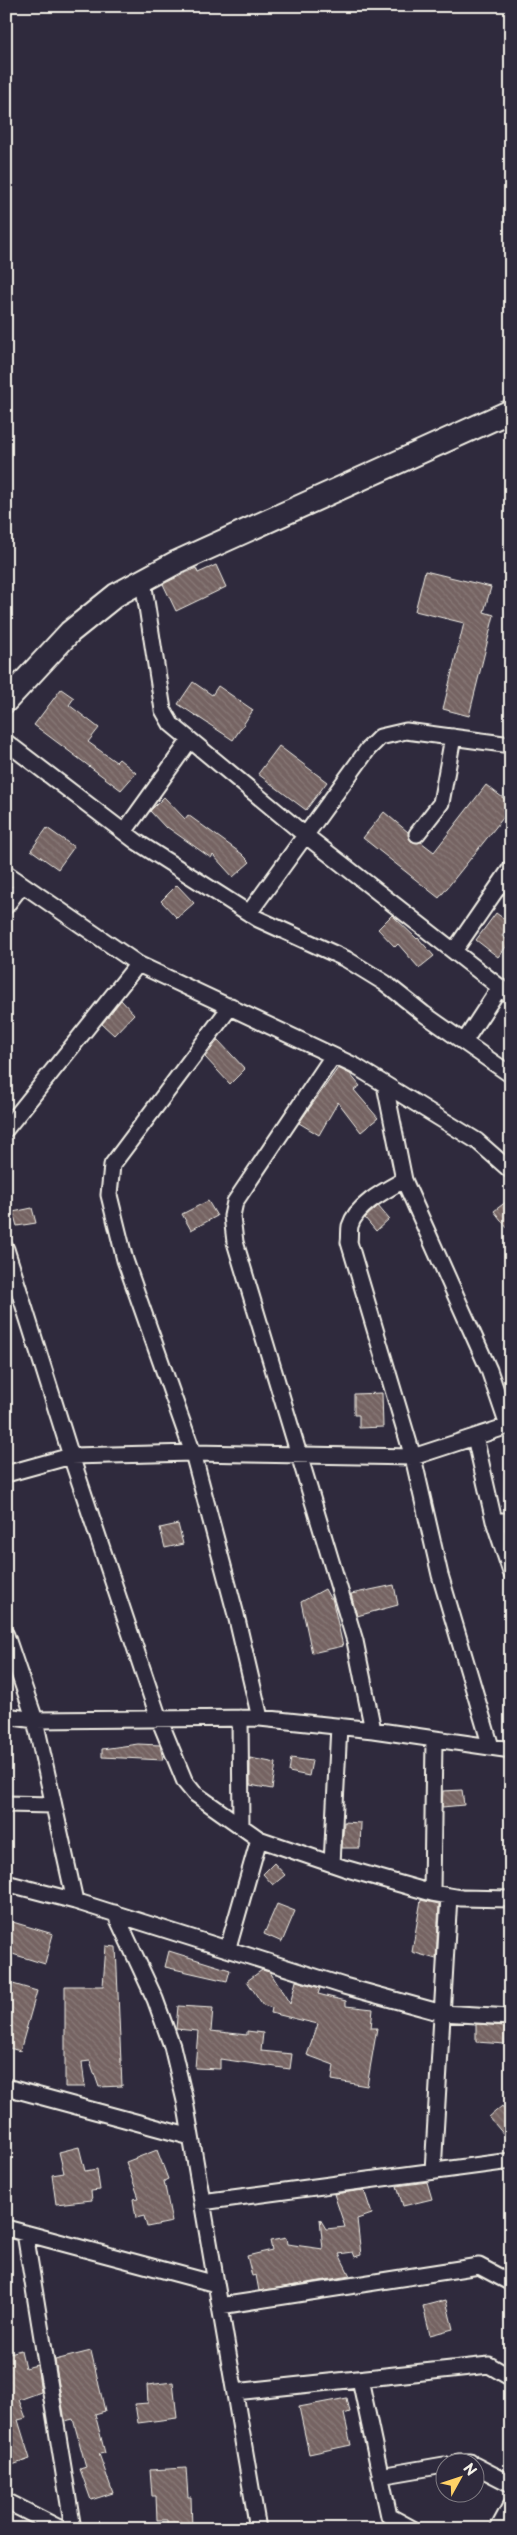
<svg xmlns="http://www.w3.org/2000/svg" width="517" height="2535" font-family="'Playpen Sans',sans-serif">
<defs>
<pattern id="building-back-hatch" width="6" height="6" patternUnits="userSpaceOnUse" patternTransform="scale(1.25)"><rect width="6" height="6" fill="#756362"/><path d="M-1 5l2 2M0 0l6 6M5-1l2 2" fill="none" stroke="#897a78"/></pattern>
</defs>
<rect width="100%" height="100%" fill="#2f2a3d"/>
<filter id="ink" filterUnits="userSpaceOnUse"><feTurbulence type="fractalNoise" baseFrequency=".02" numOctaves="2"/><feDisplacementMap in="SourceGraphic" scale="10" xChannelSelector="R" yChannelSelector="G"/><feConvolveMatrix kernelMatrix="1 2 1 2 8 2 1 2 1" color-interpolation-filters="sRGB"/></filter>
<g filter="url(#ink)">
<path fill="url(#building-back-hatch)" stroke="#f4f1e8" d="M 216,565 L 226,587 L 176,611 L 163,584 L 196,568 L 198,573 Z
M 425,571 L 491,587 L 484,612 L 494,615 L 469,716 L 443,709 L 464,623 L 415,611 Z
M 193,682 L 212,695 L 218,686 L 253,710 L 233,740 L 178,704 Z
M 61,689 L 74,698 L 69,705 L 99,728 L 88,742 L 116,762 L 119,759 L 136,773 L 121,790 L 34,725 Z
M 279,746 L 327,782 L 306,810 L 258,774 Z
M 486,785 L 511,804 L 511,808 L 439,898 L 363,838 L 384,812 L 408,832 L 411,841 L 421,842 L 434,852 Z
M 164,797 L 185,819 L 188,815 L 242,854 L 250,862 L 233,877 L 213,855 L 211,858 L 167,827 L 166,828 L 150,811 Z
M 47,828 L 74,847 L 58,869 L 31,850 Z
M 177,885 L 194,903 L 177,918 L 161,901 Z
M 496,913 L 511,924 L 502,936 L 510,942 L 498,957 L 476,940 Z
M 392,915 L 417,939 L 418,938 L 434,956 L 419,968 L 398,944 L 395,947 L 378,929 Z
M 121,1000 L 134,1014 L 114,1035 L 102,1024 Z
M 218,1040 L 245,1069 L 230,1084 L 205,1057 Z
M 338,1068 L 350,1074 L 360,1086 L 354,1090 L 378,1118 L 361,1132 L 338,1102 L 319,1135 L 299,1123 Z
M 511,1198 L 511,1233 L 494,1211 Z
M 208,1201 L 217,1216 L 191,1230 L 182,1214 Z
M 378,1206 L 389,1219 L 376,1231 L 365,1218 Z
M 32,1208 L 36,1223 L 17,1226 L 13,1212 Z
M 382,1393 L 383,1427 L 359,1428 L 359,1415 L 354,1415 L 354,1394 Z
M 178,1524 L 183,1544 L 165,1548 L 160,1528 Z
M 394,1585 L 398,1605 L 357,1616 L 351,1594 Z
M 325,1589 L 330,1598 L 332,1598 L 343,1646 L 312,1653 L 301,1602 Z
M 138,1744 L 160,1745 L 163,1760 L 102,1757 L 102,1749 Z
M 250,1758 L 276,1763 L 272,1789 L 250,1785 Z
M 291,1758 L 312,1761 L 309,1776 L 289,1772 Z
M 462,1790 L 464,1805 L 442,1807 L 443,1791 Z
M 344,1822 L 361,1823 L 360,1848 L 342,1848 Z
M 274,1863 L 285,1875 L 273,1885 L 263,1874 Z
M 421,1900 L 439,1904 L 436,1959 L 412,1952 Z
M 277,1904 L 295,1911 L 282,1942 L 264,1934 Z
M 6,1920 L 53,1934 L 45,1964 L 6,1952 Z
M 106,1946 L 116,1947 L 122,2086 L 99,2087 L 90,2061 L 82,2062 L 85,2087 L 65,2087 L 65,1986 L 103,1986 Z
M 169,1951 L 230,1970 L 227,1981 L 165,1967 Z
M 262,1970 L 270,1972 L 290,2004 L 296,1981 L 320,1988 L 318,1994 L 346,2001 L 346,2006 L 373,2009 L 371,2028 L 377,2028 L 367,2086 L 332,2080 L 334,2065 L 307,2055 L 318,2024 L 271,2013 L 272,2008 L 263,2005 L 247,1981 Z
M 13,1984 L 37,1991 L 20,2051 L 6,2047 L 6,2009 Z
M 178,2006 L 213,2008 L 211,2031 L 247,2035 L 247,2031 L 263,2033 L 261,2051 L 292,2054 L 290,2069 L 220,2059 L 220,2069 L 195,2068 L 198,2031 L 176,2029 Z
M 476,2024 L 505,2026 L 505,2044 L 476,2042 Z
M 502,2106 L 511,2117 L 511,2143 L 489,2117 Z
M 79,2147 L 85,2171 L 97,2169 L 100,2190 L 91,2191 L 92,2200 L 56,2204 L 52,2175 L 64,2173 L 59,2152 Z
M 157,2150 L 168,2179 L 164,2181 L 172,2222 L 147,2227 L 144,2216 L 136,2218 L 133,2199 L 139,2198 L 126,2162 Z
M 427,2182 L 432,2199 L 403,2206 L 397,2186 Z
M 364,2190 L 372,2214 L 357,2219 L 361,2255 L 355,2257 L 353,2252 L 339,2254 L 350,2276 L 259,2291 L 256,2275 L 252,2276 L 247,2256 L 272,2250 L 270,2241 L 286,2238 L 287,2244 L 323,2249 L 320,2219 L 326,2229 L 345,2227 L 334,2194 Z
M 446,2300 L 453,2329 L 430,2335 L 423,2306 Z
M 21,2350 L 25,2368 L 37,2365 L 41,2392 L 19,2400 L 26,2418 L 18,2420 L 30,2459 L 6,2467 L 6,2354 Z
M 91,2351 L 105,2411 L 95,2414 L 105,2453 L 99,2454 L 113,2493 L 91,2500 L 80,2469 L 86,2467 L 73,2419 L 65,2421 L 55,2360 Z
M 173,2382 L 177,2418 L 138,2423 L 135,2404 L 148,2403 L 147,2385 Z
M 347,2398 L 350,2412 L 344,2414 L 351,2445 L 309,2454 L 299,2407 Z
M 186,2468 L 188,2497 L 191,2497 L 192,2529 L 167,2529 L 167,2520 L 157,2520 L 156,2496 L 152,2496 L 150,2470 Z"/>
<g fill="none" stroke-linecap="round" stroke-linejoin="round">
<g stroke="#f4f1e8" stroke-width="19">
<path id="street" d="M 143,581 L 163,710 L 171,724 L 305,835 L 511,996
M 6,742 L 137,842 L 258,919 L 346,959 L 385,983 L 424,1014 L 511,1075
M 124,832 L 190,740
M 417,834 L 441,803 L 453,737
M 6,873 L 138,964 L 355,1066 L 477,1141 L 511,1171
M 6,906 L 22,885
M 249,913 L 368,749 L 380,737 L 406,731 L 511,745
M 454,951 L 511,868
M 231,1006 L 112,1165 L 109,1195 L 125,1260 L 193,1453 L 236,1615 L 260,1718
M 464,1042 L 500,987
M 333,1056 L 235,1202 L 232,1216 L 235,1242 L 355,1641 L 373,1730
M 385,1085 L 404,1180 L 489,1370 L 508,1426
M 6,1129 L 138,964
M 404,1180 C 386,1190 356,1205 350,1226 C 349,1231 350,1237 349,1242 L 413,1457 L 440,1575 L 491,1747
M 6,1249 L 71,1456 L 159,1719 L 185,1782 L 194,1793 L 259,1839 L 344,1868 L 432,1893 L 461,1898 L 511,1899
M 475,1437 L 494,1521 L 511,1572
M 6,1474 L 71,1456 L 193,1453 L 413,1457 L 511,1425
M 494,1521 L 511,1521
M 6,1635 L 35,1720 L 75,1901
M 6,1716 L 35,1720 L 260,1718 L 373,1730 L 511,1750
M 240,1718 L 241,1826
M 6,1804 L 53,1805
M 332,1864 L 339,1726
M 6,1883 L 75,1901 L 344,1986 L 442,2013 L 511,2017
M 432,1893 L 434,1739
M 115,1913 L 155,1999 L 172,2046 L 185,2101 L 258,2529
M 228,1948 L 259,1839
M 6,2087 L 191,2137
M 433,2171 L 449,1896
M 202,2202 L 511,2161
M 6,2228 L 216,2284
M 25,2233 L 73,2529
M 220,2306 L 479,2266 L 511,2283
M 360,2379 L 389,2516 L 413,2529
M 235,2392 L 489,2365 L 511,2378
M 458,2462 L 470,2462
M 474,2465 L 511,2484
M 380,2476 L 444,2465
M 6,2501 L 61,2529
M 498,2529 L 511,2505"/>
</g>
<g stroke="#f4f1e8" stroke-width="26">
<path id="secondary" d="M 6,701 L 70,632 L 116,595 L 177,562 L 511,411"/>
</g>
<use href="#street" stroke="#2f2a3d" stroke-width="15"/>
<use href="#secondary" stroke="#2f2a3d" stroke-width="22"/>
</g>
</g>
<rect width="517" height="2535" fill="none" stroke="#2f2a3d" stroke-width="25"/>
<rect x="12" y="12" width="492" height="2510" fill="none" stroke="#f4f1e8" stroke-width="2" filter="url(#ink)"/>
<g transform="translate(460 2478) rotate(50)"><circle r="24" fill="#2f2a3d" stroke="#7e7a81"/>
<path d="M0-4L9 19L0 12L-9 19Z" fill="#ffd166"/>
<text y="-8" font-size="14" font-weight="bold" text-anchor="middle" fill="#f4f1e8">N</text>
</g>
</svg>
